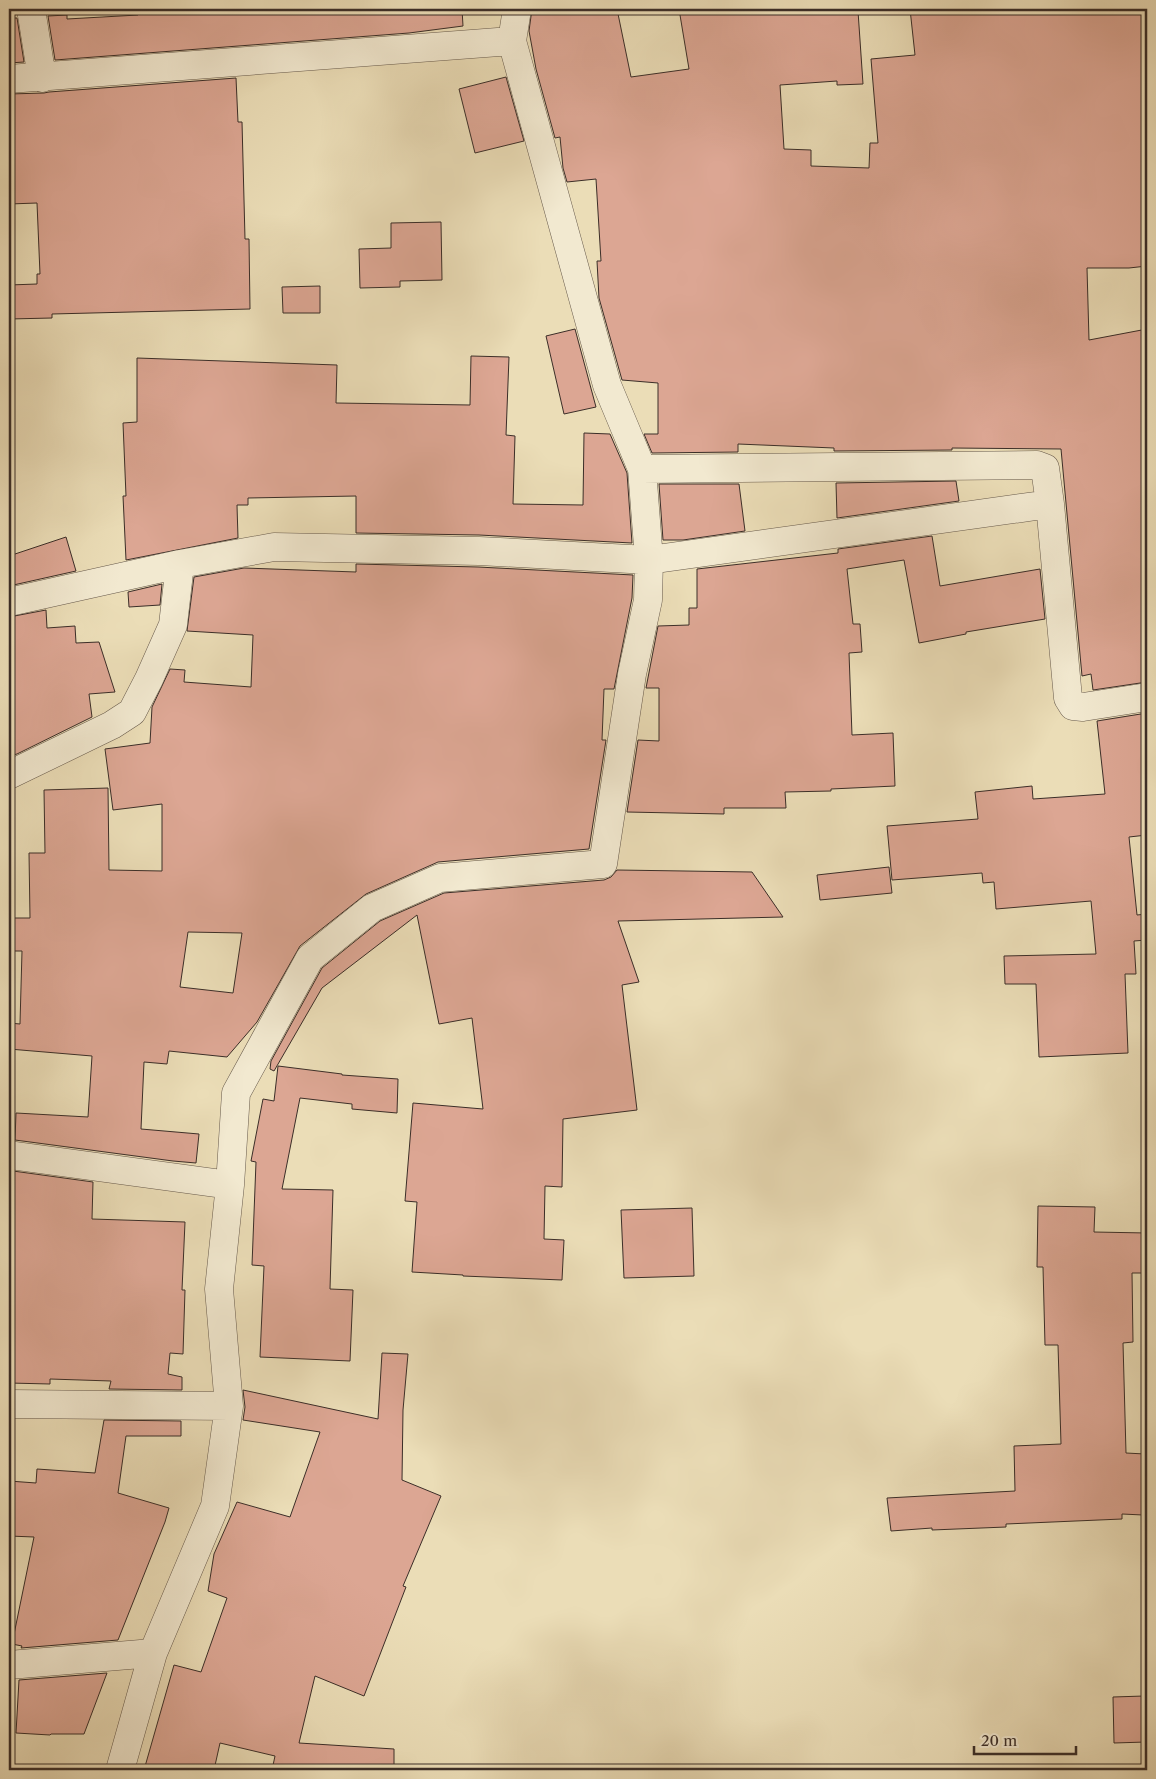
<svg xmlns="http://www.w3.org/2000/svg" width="1156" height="1779" font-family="'Libre Caslon Text',serif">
<rect width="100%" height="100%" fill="#ebddb7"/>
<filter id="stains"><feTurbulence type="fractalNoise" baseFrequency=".004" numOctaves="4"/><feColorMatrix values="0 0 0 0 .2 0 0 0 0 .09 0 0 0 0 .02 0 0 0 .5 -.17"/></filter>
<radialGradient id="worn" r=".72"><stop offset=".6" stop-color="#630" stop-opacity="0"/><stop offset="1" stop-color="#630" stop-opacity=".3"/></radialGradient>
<path fill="#dca693" stroke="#3b2e28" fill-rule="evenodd" d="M 138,9 L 462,9 L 463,26 L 409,33 L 55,60 L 48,16 L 67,15 L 67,19 L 138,15 Z
M 532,9 L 617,9 L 631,77 L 689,69 L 679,9 L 848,9 L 848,11 L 858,11 L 863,84 L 837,85 L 837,81 L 780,85 L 784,149 L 811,150 L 811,166 L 869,168 L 870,143 L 878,143 L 871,59 L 915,55 L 910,9 L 1147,9 L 1147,266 L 1129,268 L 1087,268 L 1089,340 L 1147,329 L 1147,682 L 1093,690 L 1091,674 L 1082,676 L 1061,449 L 952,448 L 952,450 L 834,451 L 834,448 L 738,444 L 738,452 L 652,453 L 644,434 L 658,434 L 658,383 L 622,380 L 599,298 L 597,261 L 601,261 L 596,179 L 567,182 L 563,168 L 560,137 L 555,138 L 536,69 L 529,31 Z
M 9,18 L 17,18 L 24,62 L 9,63 Z
M 506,77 L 524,141 L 475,153 L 459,89 Z
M 236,78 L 238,122 L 242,122 L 245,239 L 249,239 L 250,309 L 52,314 L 52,318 L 9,319 L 9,285 L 37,284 L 37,274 L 40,274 L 37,203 L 9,204 L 9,94 L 44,93 L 49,92 Z
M 441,222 L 442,280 L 400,281 L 400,287 L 360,288 L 359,249 L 391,248 L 391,223 Z
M 320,286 L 320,313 L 283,313 L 282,287 Z
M 575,329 L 596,407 L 564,414 L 546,336 Z
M 471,356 L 509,357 L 506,435 L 515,436 L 513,504 L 583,505 L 584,433 L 610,434 L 627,473 L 632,543 L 479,535 L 356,533 L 356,496 L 248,498 L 248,505 L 237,505 L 238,538 L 126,560 L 123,496 L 126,496 L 123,423 L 137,422 L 137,358 L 337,365 L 336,403 L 470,405 Z
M 956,481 L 959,501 L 837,518 L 836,483 Z
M 659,484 L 739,484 L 745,531 L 683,540 L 663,540 Z
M 932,536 L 940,586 L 1040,569 L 1045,619 L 966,632 L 966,634 L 919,643 L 904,560 L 847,569 L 853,624 L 860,624 L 862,652 L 849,653 L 852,735 L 893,733 L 895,786 L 831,789 L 831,791 L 785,792 L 786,808 L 724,808 L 724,814 L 627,812 L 638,740 L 659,741 L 659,688 L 646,688 L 658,626 L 689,625 L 689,608 L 697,608 L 697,569 L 838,553 L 838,549 Z
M 66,537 L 76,571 L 9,586 L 9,556 Z
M 356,564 L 478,567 L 633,575 L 632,598 L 614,689 L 604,689 L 602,740 L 606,740 L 589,849 L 438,862 L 366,894 L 300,946 L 257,1022 L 227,1057 L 169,1051 L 167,1064 L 144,1062 L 141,1129 L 199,1134 L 196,1163 L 173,1161 L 15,1140 L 16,1113 L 88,1117 L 92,1056 L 9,1049 L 9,1023 L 20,1024 L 22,951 L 9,951 L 9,918 L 30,918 L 29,853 L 45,853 L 44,790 L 108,788 L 109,870 L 162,871 L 162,804 L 113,810 L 105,749 L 150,743 L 152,707 L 170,669 L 185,670 L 184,682 L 251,687 L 253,635 L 187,631 L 194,577 L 244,568 L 356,572 ZM 188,932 L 242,933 L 233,993 L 180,987 Z
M 162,584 L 160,605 L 129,607 L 128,592 Z
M 46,610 L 47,628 L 75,626 L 76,643 L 99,642 L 115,692 L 89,694 L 92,717 L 17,754 L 9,756 L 9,617 Z
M 1147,713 L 1147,835 L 1129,837 L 1137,915 L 1147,914 L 1147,940 L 1134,941 L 1136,974 L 1125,974 L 1128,1053 L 1039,1057 L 1036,984 L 1005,984 L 1004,956 L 1096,954 L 1091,901 L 996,909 L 994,882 L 983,883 L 982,873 L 892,880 L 887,826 L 978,819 L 975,792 L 1032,786 L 1033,799 L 1105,794 L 1097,721 Z
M 889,867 L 892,893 L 820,900 L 817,875 Z
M 617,870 L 752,872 L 783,917 L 618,921 L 639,982 L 622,985 L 637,1110 L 563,1119 L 562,1187 L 545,1186 L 544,1239 L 564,1240 L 562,1280 L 463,1276 L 463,1275 L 412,1272 L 417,1202 L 405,1201 L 413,1103 L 483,1109 L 472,1018 L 439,1024 L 417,915 L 322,988 L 274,1071 L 270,1069 L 271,1061 L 322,968 L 380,921 L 444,893 L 604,880 L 611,877 Z
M 278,1066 L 342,1074 L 342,1075 L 398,1079 L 397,1113 L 352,1109 L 352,1104 L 300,1098 L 282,1189 L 333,1190 L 330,1289 L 353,1290 L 350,1361 L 260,1357 L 264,1266 L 252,1265 L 256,1162 L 251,1161 L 263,1099 L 274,1101 Z
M 13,1171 L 93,1182 L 92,1219 L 185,1222 L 182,1290 L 185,1290 L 183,1354 L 170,1353 L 168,1374 L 182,1377 L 182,1390 L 109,1389 L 111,1381 L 50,1379 L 50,1384 L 9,1383 L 9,1276 Z
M 1038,1206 L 1095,1207 L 1094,1232 L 1147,1233 L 1147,1273 L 1132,1273 L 1133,1342 L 1123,1343 L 1126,1453 L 1145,1454 L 1143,1515 L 1122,1514 L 1122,1519 L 1006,1524 L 1006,1527 L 932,1530 L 932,1528 L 891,1531 L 887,1498 L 1015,1491 L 1014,1446 L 1061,1444 L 1058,1345 L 1045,1345 L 1043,1267 L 1037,1267 Z
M 692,1208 L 694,1276 L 624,1278 L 621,1210 Z
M 382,1353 L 408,1354 L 403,1410 L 402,1480 L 441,1496 L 403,1586 L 406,1587 L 364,1696 L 315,1676 L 299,1743 L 394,1749 L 394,1770 L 272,1770 L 275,1756 L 220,1743 L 214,1770 L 144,1770 L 174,1665 L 201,1672 L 227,1598 L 208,1591 L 214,1554 L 237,1502 L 290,1517 L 320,1432 L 243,1420 L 245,1407 L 243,1390 L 378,1419 Z
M 104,1420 L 181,1421 L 181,1436 L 126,1436 L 118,1493 L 169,1508 L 165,1522 L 118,1640 L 21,1648 L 22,1646 L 12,1644 L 34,1537 L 9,1536 L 9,1481 L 36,1483 L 37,1469 L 95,1473 Z
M 107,1673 L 84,1734 L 51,1734 L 50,1735 L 16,1733 L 19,1680 Z
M 1144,1696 L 1146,1742 L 1114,1743 L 1113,1697 Z"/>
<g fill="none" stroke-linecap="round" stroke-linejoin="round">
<g stroke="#675a4c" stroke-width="29">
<path id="minor" d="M 31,9 L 42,78
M 9,79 L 512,41
M 642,469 L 1037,465 L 1045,468 L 1050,504 L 1068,698 L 1073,706 L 1083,707 L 1147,697
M 9,602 L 180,564 L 274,547 L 479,551 L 649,560 L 1050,504
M 9,775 L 112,725 L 132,712 L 149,679 L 173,625 L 180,564
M 9,1155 L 230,1185
M 9,1404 L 229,1406
M 9,1665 L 153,1653
M 120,1770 L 153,1653 L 215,1506 L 229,1406 L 219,1289 L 230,1185 L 236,1093 L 310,958 L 372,908 L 440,878 L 603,864 L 632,674 L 648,600 L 649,560 L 642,469 L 607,385 L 512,41 L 517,9"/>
</g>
<use href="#minor" stroke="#f2e9d0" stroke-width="28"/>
</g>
<rect width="1156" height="1779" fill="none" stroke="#ebddb7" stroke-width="30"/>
<rect x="10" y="10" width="1136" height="1759" fill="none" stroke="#3b2e28" stroke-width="2.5"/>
<rect x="15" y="15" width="1126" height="1749" fill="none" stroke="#3b2e28"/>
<path d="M974 1746v8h102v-8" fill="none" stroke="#3b2e28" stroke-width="2.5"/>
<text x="981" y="1746" font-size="15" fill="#3b2e28" stroke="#f2e9d0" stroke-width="4" paint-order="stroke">20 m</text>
<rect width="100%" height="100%" filter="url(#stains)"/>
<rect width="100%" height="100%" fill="url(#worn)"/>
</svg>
